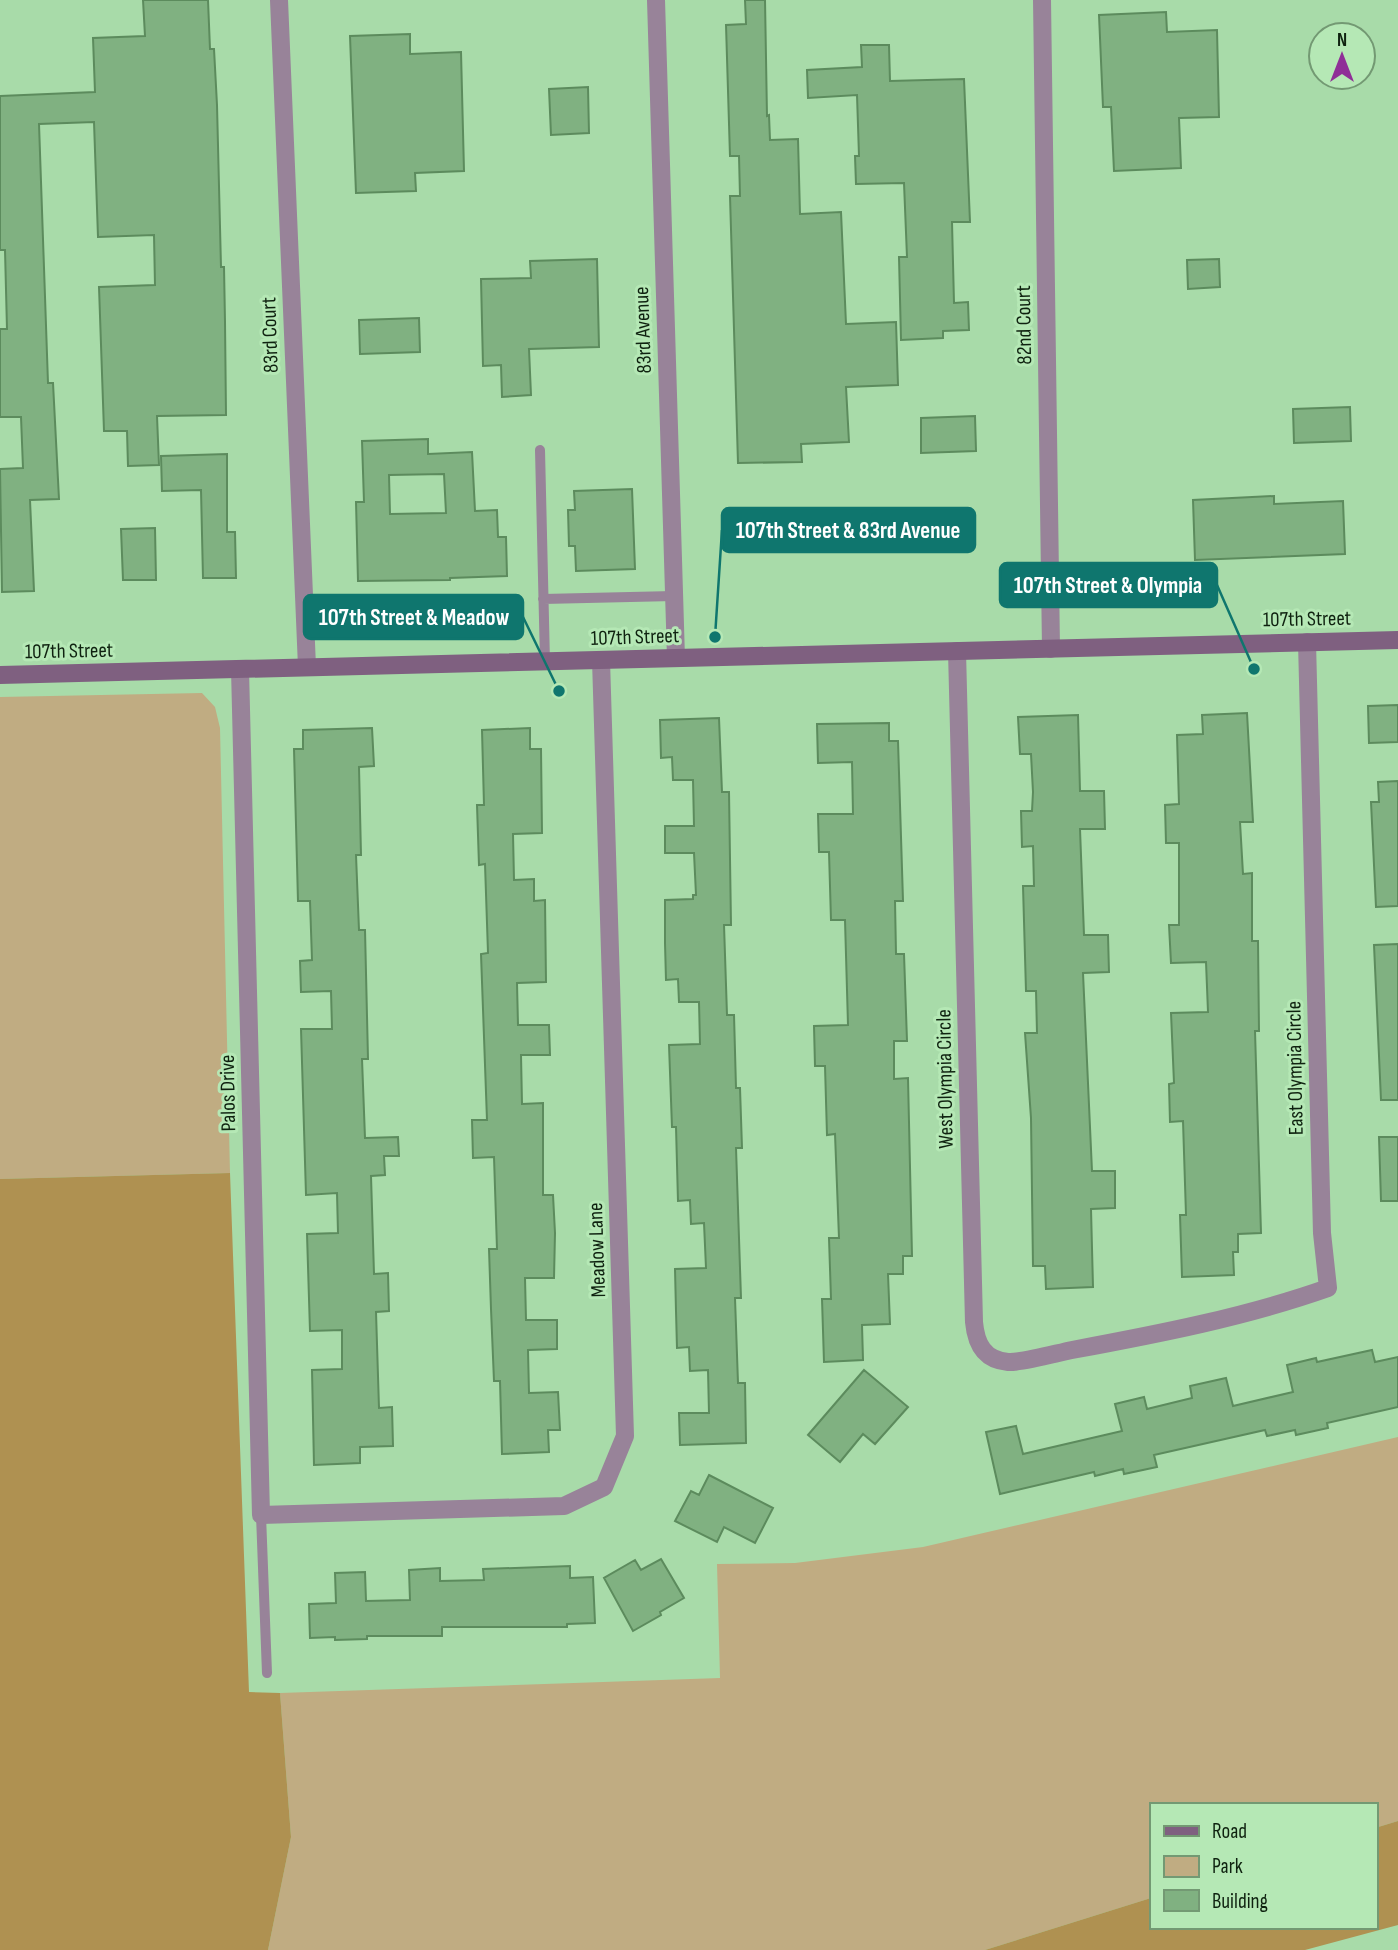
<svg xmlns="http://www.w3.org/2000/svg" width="1398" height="1950" font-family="'Sofia Sans Condensed',sans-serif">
<rect width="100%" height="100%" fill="#a8dba9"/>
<path fill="#c0ac82" d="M 202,693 L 215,707 L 220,728 L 230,1173 L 0,1179 L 0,697 Z
M 1398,1437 L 1398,1821 L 1375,1828 L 1375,1805 L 1151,1805 L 1151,1898 L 985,1950 L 268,1950 L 291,1837 L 280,1693 L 720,1678 L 717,1564 L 795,1563 L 923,1547 Z"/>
<path fill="#af9151" d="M 230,1173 L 249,1692 L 280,1693 L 291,1837 L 268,1950 L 0,1950 L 0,1179 Z
M 1398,1821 L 1398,1925 L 1305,1950 L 985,1950 L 1151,1898 L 1151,1927 L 1375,1927 L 1375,1828 Z"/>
<path fill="#80b181" stroke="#5c8b5d" stroke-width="2" fill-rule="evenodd" d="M 143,0 L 208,0 L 210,49 L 214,49 L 217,105 L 221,267 L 224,267 L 225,322 L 226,415 L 157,416 L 159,465 L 128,466 L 127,431 L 104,431 L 99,287 L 155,285 L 154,235 L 98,237 L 94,122 L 39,124 L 48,383 L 53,383 L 59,499 L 30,500 L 34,591 L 2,592 L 0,469 L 23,468 L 21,417 L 0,417 L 0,329 L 7,329 L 5,250 L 0,250 L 0,96 L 95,92 L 93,38 L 145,36 Z
M 745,0 L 765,0 L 767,116 L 769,115 L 770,140 L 798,139 L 800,214 L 841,212 L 846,324 L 896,322 L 898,385 L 846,387 L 849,442 L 801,444 L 802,462 L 738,463 L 730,196 L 740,196 L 739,156 L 730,156 L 726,25 L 746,24 Z
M 1166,12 L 1167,32 L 1217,30 L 1219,117 L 1179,118 L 1181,168 L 1114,171 L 1111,107 L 1103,107 L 1099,15 Z
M 410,34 L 410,54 L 461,52 L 464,171 L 415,173 L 416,191 L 356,193 L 350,36 Z
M 861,45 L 889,45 L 890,81 L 964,79 L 970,222 L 952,222 L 954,303 L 968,302 L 969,330 L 943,331 L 943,338 L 901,340 L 899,257 L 907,257 L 904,183 L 856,184 L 855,156 L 859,156 L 857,95 L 808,98 L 807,70 L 862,67 Z
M 588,87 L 589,133 L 551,135 L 549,89 Z
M 597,259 L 599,347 L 529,349 L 531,395 L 502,397 L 501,365 L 483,366 L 481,279 L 531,278 L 530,261 Z
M 1219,259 L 1220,287 L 1188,289 L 1187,260 Z
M 419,318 L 420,352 L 360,354 L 359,320 Z
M 1350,407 L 1351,441 L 1294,443 L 1293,409 Z
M 975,416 L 976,451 L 921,453 L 921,418 Z
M 428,439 L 428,454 L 472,452 L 475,511 L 497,510 L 498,537 L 506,537 L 507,576 L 450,578 L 450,580 L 358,581 L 356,502 L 364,502 L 362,441 ZM 444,474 L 446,513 L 390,514 L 389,475 Z
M 227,454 L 227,532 L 235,532 L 236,578 L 203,578 L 201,490 L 162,491 L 161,456 Z
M 632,489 L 635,569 L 576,571 L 575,546 L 569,546 L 568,510 L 575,510 L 574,491 Z
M 1274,496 L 1274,504 L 1343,501 L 1345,554 L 1195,560 L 1193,500 Z
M 155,528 L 156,580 L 123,580 L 121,529 Z
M 1398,705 L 1398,742 L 1369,743 L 1368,706 Z
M 1247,713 L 1253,822 L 1240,822 L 1243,874 L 1252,873 L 1252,941 L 1258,941 L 1259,1031 L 1255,1031 L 1261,1233 L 1238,1234 L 1238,1252 L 1233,1252 L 1234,1275 L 1182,1277 L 1180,1215 L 1186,1215 L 1183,1121 L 1170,1122 L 1169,1084 L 1174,1083 L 1171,1013 L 1208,1012 L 1206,962 L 1171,963 L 1169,925 L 1179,925 L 1179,843 L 1166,843 L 1165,805 L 1179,804 L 1177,735 L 1203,734 L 1202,715 Z
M 1078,715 L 1080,791 L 1104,791 L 1105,829 L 1080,829 L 1084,935 L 1108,935 L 1109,972 L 1083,973 L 1092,1171 L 1115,1171 L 1115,1208 L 1091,1209 L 1093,1287 L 1046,1289 L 1045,1266 L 1033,1266 L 1031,1118 L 1025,1033 L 1037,1033 L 1036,991 L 1026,991 L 1023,886 L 1034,886 L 1033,846 L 1022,847 L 1021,811 L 1032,811 L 1033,792 L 1031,754 L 1020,754 L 1018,717 Z
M 719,718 L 722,792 L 729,792 L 731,925 L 724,925 L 727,1015 L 734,1015 L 736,1088 L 740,1088 L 742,1148 L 736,1148 L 741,1298 L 735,1298 L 738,1383 L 745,1383 L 746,1443 L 680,1445 L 679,1413 L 709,1413 L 708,1370 L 690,1371 L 689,1347 L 677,1348 L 676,1311 L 675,1269 L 706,1268 L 704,1223 L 691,1224 L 690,1200 L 678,1201 L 676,1127 L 672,1127 L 669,1045 L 700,1044 L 699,1002 L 679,1002 L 678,979 L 666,980 L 665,943 L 665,900 L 693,899 L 693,895 L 696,895 L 694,853 L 665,853 L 665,826 L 694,826 L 693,780 L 673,780 L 672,757 L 661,758 L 660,720 Z
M 889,723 L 889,741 L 898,741 L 903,901 L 895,901 L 896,954 L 904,954 L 907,1041 L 894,1041 L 894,1079 L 908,1078 L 912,1256 L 903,1256 L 903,1274 L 888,1274 L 890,1324 L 862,1325 L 863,1360 L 824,1362 L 822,1299 L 831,1299 L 829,1238 L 839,1238 L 835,1134 L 827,1135 L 825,1066 L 815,1066 L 814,1026 L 848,1025 L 845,920 L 831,920 L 829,852 L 819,852 L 818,814 L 853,814 L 852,762 L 818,763 L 817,724 Z
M 372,728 L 374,766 L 359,767 L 361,855 L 356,855 L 359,930 L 365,930 L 368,1059 L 362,1059 L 365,1138 L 398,1137 L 399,1156 L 384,1156 L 385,1175 L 371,1176 L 374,1274 L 388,1273 L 389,1311 L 376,1312 L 379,1408 L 392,1407 L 393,1446 L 360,1447 L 360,1463 L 314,1465 L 312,1370 L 342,1369 L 342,1330 L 310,1331 L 307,1234 L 338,1233 L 337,1193 L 306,1195 L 301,1029 L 332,1029 L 331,991 L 301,992 L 300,961 L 312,960 L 310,901 L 298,901 L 294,749 L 303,749 L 303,730 Z
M 530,728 L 530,749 L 541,749 L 542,833 L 513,834 L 514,880 L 534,879 L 534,901 L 545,900 L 546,982 L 517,983 L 518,1025 L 549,1025 L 550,1055 L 521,1055 L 522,1104 L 543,1103 L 543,1195 L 553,1195 L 555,1233 L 554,1278 L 525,1278 L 526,1320 L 557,1320 L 557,1349 L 528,1350 L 529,1393 L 558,1392 L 560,1430 L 548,1430 L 549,1452 L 502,1454 L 500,1381 L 494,1381 L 491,1309 L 489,1249 L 497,1249 L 494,1157 L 473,1158 L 472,1120 L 487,1120 L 481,954 L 488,953 L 485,864 L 479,865 L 477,805 L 484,805 L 482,730 Z
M 1398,781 L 1398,906 L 1376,907 L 1371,802 L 1379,802 L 1378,782 Z
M 1398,944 L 1398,1100 L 1381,1100 L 1374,945 Z
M 1379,1137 L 1398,1137 L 1398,1201 L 1381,1201 Z
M 1372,1350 L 1375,1362 L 1398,1357 L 1398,1407 L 1327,1423 L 1328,1428 L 1296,1435 L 1295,1430 L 1267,1436 L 1265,1430 L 1154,1455 L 1157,1467 L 1124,1474 L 1123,1469 L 1095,1476 L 1094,1472 L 1000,1494 L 986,1432 L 1016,1426 L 1023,1454 L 1122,1431 L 1115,1404 L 1144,1397 L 1147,1409 L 1192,1398 L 1190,1386 L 1226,1378 L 1233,1406 L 1293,1392 L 1287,1365 L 1316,1358 L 1317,1362 Z
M 864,1370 L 908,1407 L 875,1444 L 863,1434 L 840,1462 L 808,1435 Z
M 709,1475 L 773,1508 L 755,1543 L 724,1527 L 717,1542 L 675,1521 L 691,1491 L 699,1495 Z
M 661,1559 L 684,1598 L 660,1612 L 661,1615 L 633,1631 L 604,1578 L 635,1560 L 641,1570 Z
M 570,1566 L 570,1578 L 593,1577 L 595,1623 L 567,1624 L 567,1627 L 442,1627 L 442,1636 L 367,1636 L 367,1639 L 335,1640 L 335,1637 L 310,1638 L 309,1604 L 336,1603 L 335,1573 L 365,1572 L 366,1601 L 410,1600 L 409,1570 L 440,1568 L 440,1581 L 484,1580 L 483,1569 Z"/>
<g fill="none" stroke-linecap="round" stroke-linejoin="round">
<path stroke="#988399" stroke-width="10" d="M 540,450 L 545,662
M 543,599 L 674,596
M 261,1515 L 267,1673"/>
<path stroke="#988399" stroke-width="18" d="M 279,0 L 307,667
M 656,0 L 676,658
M 1042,0 L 1051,649
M 957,651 L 974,1322 C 976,1344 984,1360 1008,1362 C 1022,1363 1057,1353 1072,1350 C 1158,1334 1246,1317 1328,1288 L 1322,1233 L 1307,642
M 240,669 L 261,1515 L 564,1506 L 604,1487 L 625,1436 L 601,660"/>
<path stroke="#7f6080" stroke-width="18" d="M 0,675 L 1398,640"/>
</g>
<g text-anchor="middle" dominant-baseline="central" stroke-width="6" stroke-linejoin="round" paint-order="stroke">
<g font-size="21" fill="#0f2210" stroke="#b5e8b5">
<text transform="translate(1024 325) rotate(-91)">82nd Court</text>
<text transform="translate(643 330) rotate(-92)">83rd Avenue</text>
<text transform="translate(270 335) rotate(-92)">83rd Court</text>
<text transform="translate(1307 619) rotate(-1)">107th Street</text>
<text transform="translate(635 637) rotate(-2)">107th Street</text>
<text transform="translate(69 651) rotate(-1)">107th Street</text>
<text transform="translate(1295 1068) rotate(-91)">East Olympia Circle</text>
<text transform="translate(945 1079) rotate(-91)">West Olympia Circle</text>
<text transform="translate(228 1093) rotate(-91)">Palos Drive</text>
<text transform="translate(597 1250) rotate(-92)">Meadow Lane</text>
</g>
</g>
<path fill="none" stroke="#0f766e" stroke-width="2.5" d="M715 637L722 530M1254 669L1217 585M559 691L523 617"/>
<g fill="#0f766e" stroke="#b5e8b5" stroke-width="2.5">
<circle cx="715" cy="637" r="7"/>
<circle cx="1254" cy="669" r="7"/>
<circle cx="559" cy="691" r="7"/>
</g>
<g fill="#0f766e" stroke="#0f766e" stroke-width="2.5">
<rect x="722" y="508" width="253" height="44" rx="7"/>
<rect x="1000" y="563" width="217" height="44" rx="7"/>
<rect x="304" y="595" width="219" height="44" rx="7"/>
</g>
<g font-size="23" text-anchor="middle" font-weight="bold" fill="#fff">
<text x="848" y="538">107th Street &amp; 83rd Avenue</text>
<text x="1108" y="593">107th Street &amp; Olympia</text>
<text x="414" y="625">107th Street &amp; Meadow</text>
</g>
<rect x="1150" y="1803" width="228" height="126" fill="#b5e8b5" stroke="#739973" stroke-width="2"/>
<rect x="1164" y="1826" width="35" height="10" fill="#7f6080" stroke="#739973" stroke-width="2"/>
<text x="1212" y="1838" font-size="21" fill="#0f2210">Road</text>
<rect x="1164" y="1856" width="35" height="21" fill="#c0ac82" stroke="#739973" stroke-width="2"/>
<text x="1212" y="1873" font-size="21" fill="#0f2210">Park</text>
<rect x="1164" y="1890" width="35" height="21" fill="#80b181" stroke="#739973" stroke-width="2"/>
<text x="1212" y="1908" font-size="21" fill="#0f2210">Building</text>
<g transform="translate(1342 56)"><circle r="33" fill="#b5e8b5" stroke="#739973" stroke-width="2"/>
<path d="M0-5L12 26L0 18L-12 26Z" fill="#8f2f97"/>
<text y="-10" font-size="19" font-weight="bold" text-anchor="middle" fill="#0f2210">N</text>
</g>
</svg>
